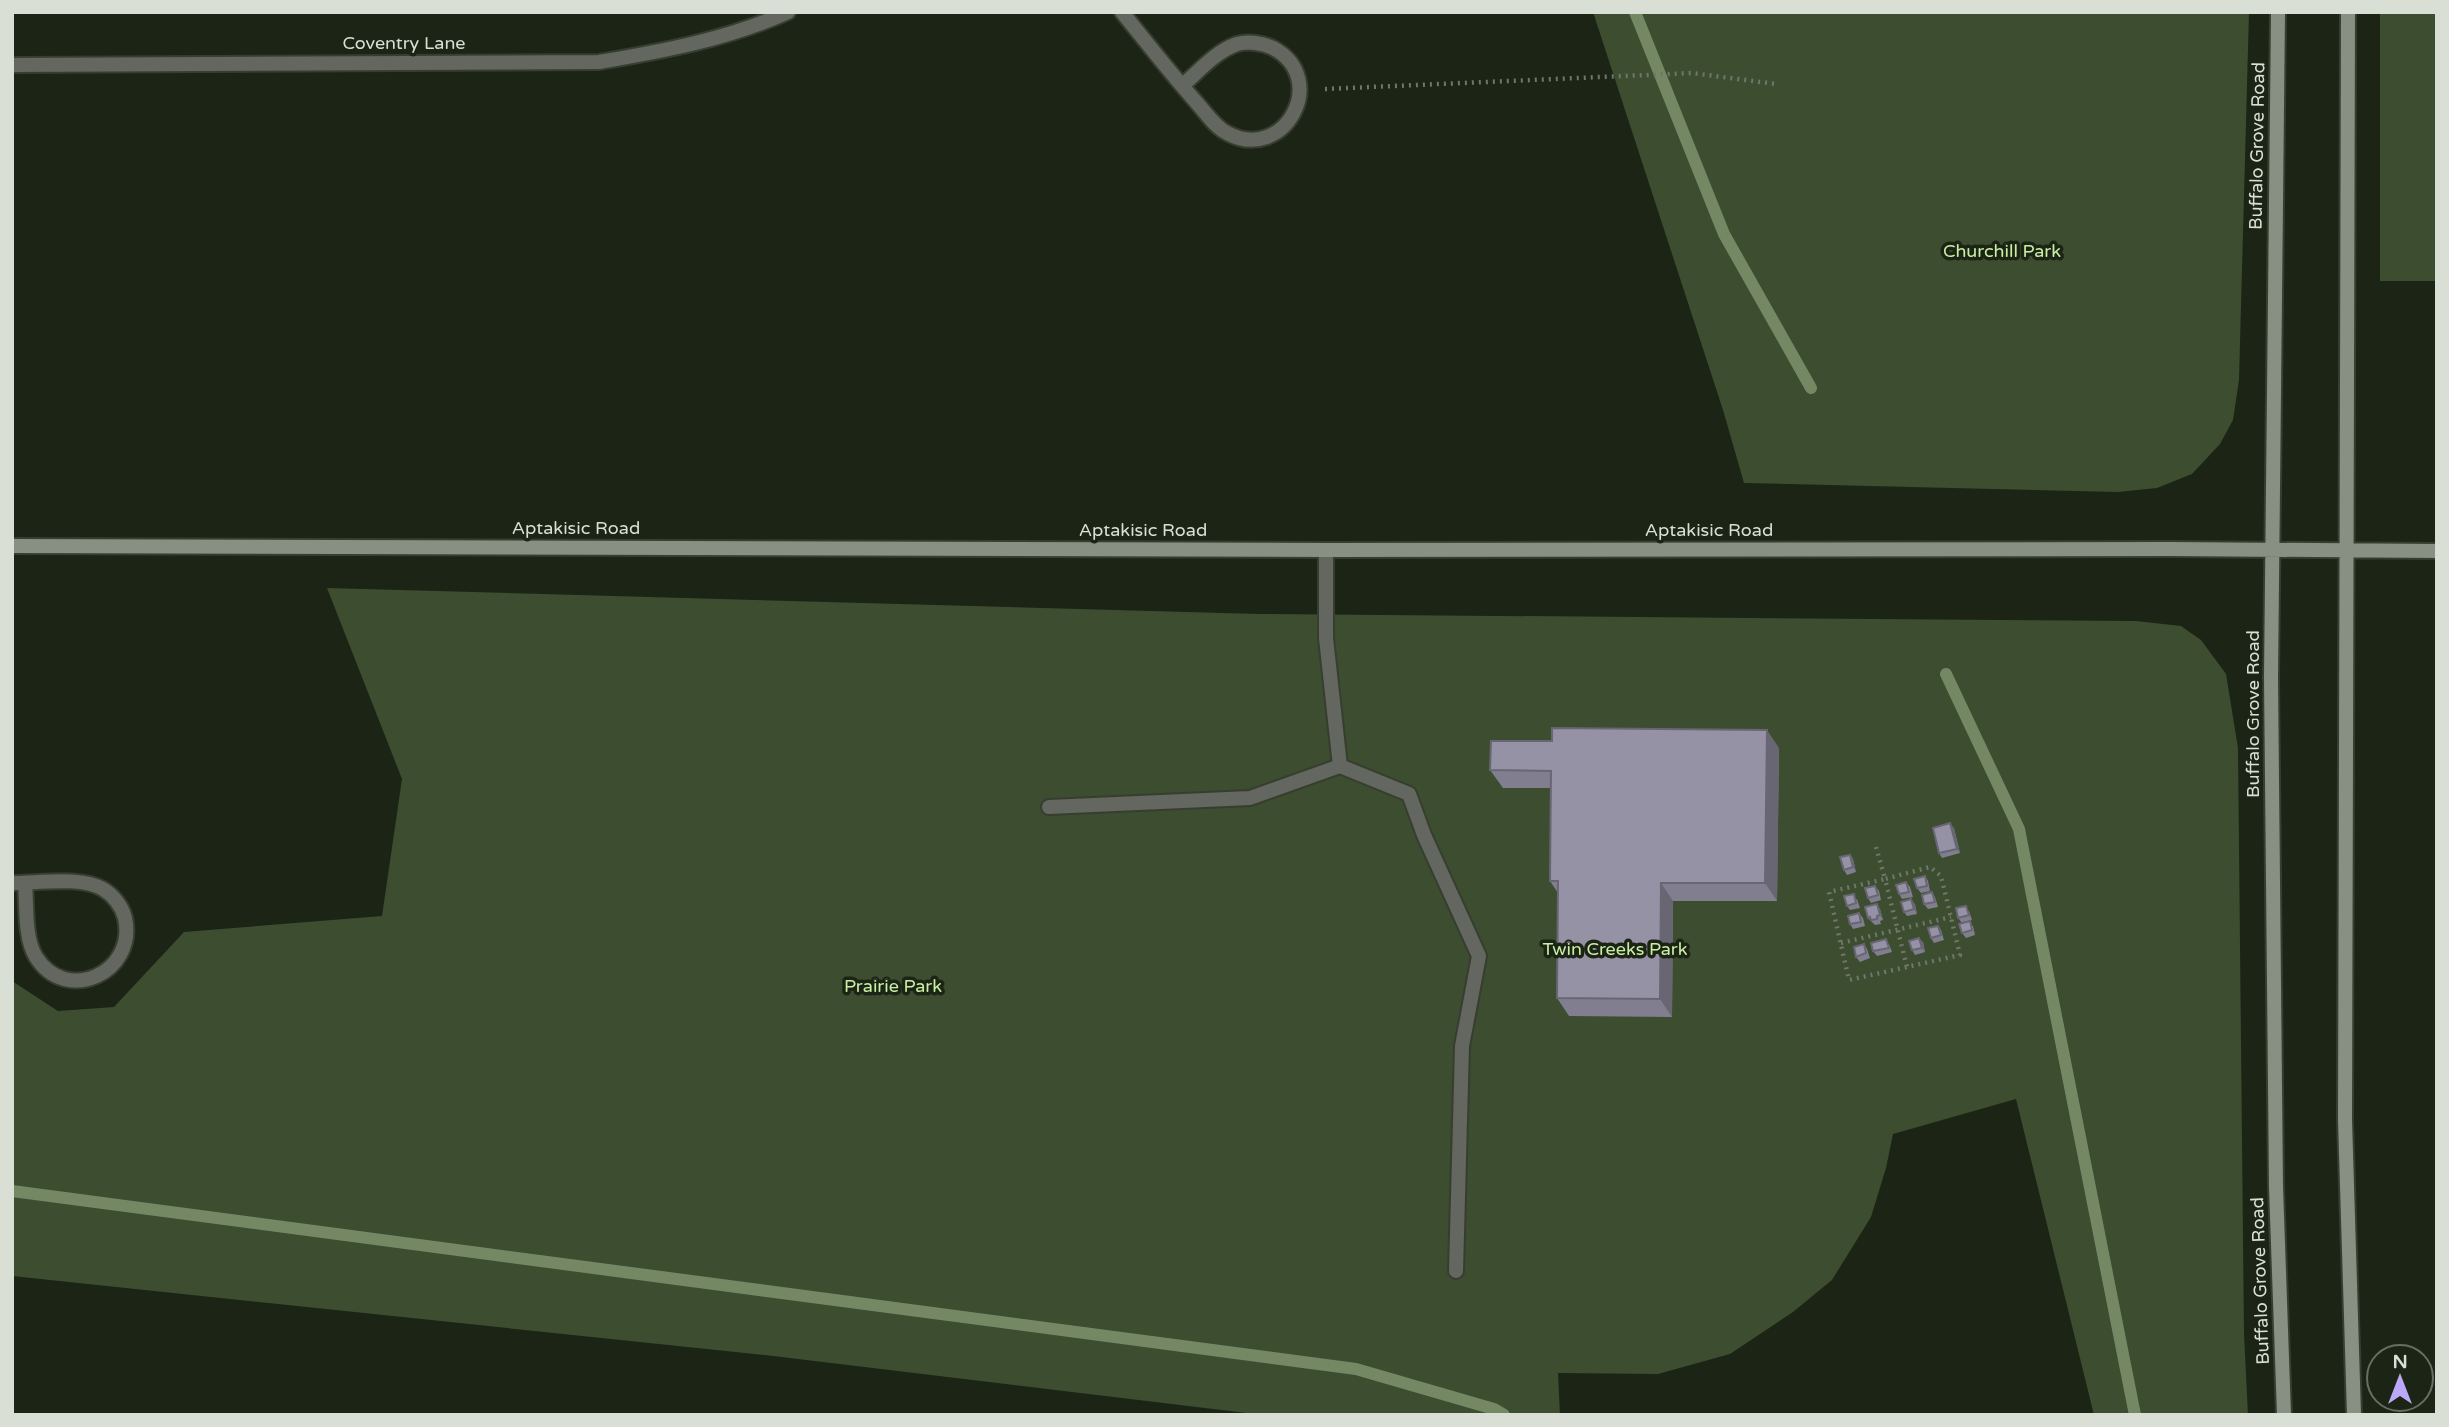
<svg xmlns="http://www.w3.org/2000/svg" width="2449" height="1427" font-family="'Varela Round',sans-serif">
<rect width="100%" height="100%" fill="#1c2415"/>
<path fill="#3d4d2f" d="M 1593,12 L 2249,12 L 2239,380 L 2233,420 L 2220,444 L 2192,474 L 2157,488 L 2118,492 L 1744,483 L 1723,410 Z
M 2380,12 L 2437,12 L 2437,281 L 2380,281 Z
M 327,588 L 1258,614 L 2136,621 L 2181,626 L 2201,640 L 2226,674 L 2238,748 L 2244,1334 L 2248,1415 L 2094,1415 L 2016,1099 L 1893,1134 L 1886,1168 L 1871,1217 L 1832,1280 L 1793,1312 L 1730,1354 L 1658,1374 L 1558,1373 L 1560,1415 L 1263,1415 L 773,1356 L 12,1276 L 12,981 L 58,1011 L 114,1007 L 184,932 L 382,916 L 402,779 Z"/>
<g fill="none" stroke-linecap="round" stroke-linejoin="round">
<path stroke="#758864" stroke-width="12" d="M 1635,12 L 1724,234 L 1811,388
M 1946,674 L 2019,829 L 2135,1415
M 12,1191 L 1356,1369 L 1494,1409 L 1504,1415"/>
<g stroke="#373e30" stroke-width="18">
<path id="lane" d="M 1340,766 L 1409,794 L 1424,835 L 1479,956 L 1462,1046 L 1456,1271
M 1049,807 L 1250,798 L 1340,766 L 1326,638 L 1326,550"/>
</g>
<g stroke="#373e30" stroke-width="18">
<path id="street" d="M 1122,12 C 1147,43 1171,74 1197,103 C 1206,113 1215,127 1227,133 C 1284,164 1331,79 1273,48 C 1263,43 1248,41 1237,44 C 1216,51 1198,72 1182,86
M 12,65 L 599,62 C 664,51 728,39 788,12
M 12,883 C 38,883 81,876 103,889 C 113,895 122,906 125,918 C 137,973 66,1005 36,957 C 24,938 27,905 25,883"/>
</g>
<g stroke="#373e30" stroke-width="18">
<path id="secondary" d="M 2278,12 L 2271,678 L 2276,1187 L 2284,1415
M 2348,12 L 2345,1120 L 2354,1415
M 12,546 L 1326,550 L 2172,549 L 2437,551"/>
</g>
<path stroke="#6f766a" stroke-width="4.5" stroke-dasharray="2 5" stroke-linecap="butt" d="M 1325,89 L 1692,73 L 1776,84
M 1876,847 L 1885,879 L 1829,892 L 1849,980 L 1960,955 L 1941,876 L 1930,867 L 1885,879 L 1907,967
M 1841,943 L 1951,917"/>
<use href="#lane" stroke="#63675f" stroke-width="14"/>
<use href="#street" stroke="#63675f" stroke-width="14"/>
<use href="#secondary" stroke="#888f83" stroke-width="14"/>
</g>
<path fill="#817e8f" d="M 1779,748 L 1777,901 L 1673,901 L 1672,1017 L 1569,1016 L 1557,998 L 1558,893 L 1550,881 L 1551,788 L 1503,788 L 1490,770 Z
M 1954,828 L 1960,853 L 1942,858 L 1939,853 Z
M 1850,855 L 1853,859 L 1856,872 L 1847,875 L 1844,870 Z
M 1925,876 L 1928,881 L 1930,891 L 1921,893 L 1917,888 Z
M 1906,882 L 1910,887 L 1913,897 L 1902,899 L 1899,894 Z
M 1875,886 L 1879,891 L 1881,900 L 1871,903 L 1868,898 Z
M 1932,892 L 1935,897 L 1938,907 L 1928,909 L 1924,904 Z
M 1857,899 L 1860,908 L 1850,910 L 1847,906 Z
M 1877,904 L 1880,909 L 1883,920 L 1880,921 L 1881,924 L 1875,925 L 1868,918 Z
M 1915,904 L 1917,914 L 1907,916 L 1904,912 Z
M 1969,911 L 1972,920 L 1964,922 L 1973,926 L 1975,935 L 1966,938 L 1962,933 L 1962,923 L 1958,918 Z
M 1859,913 L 1863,918 L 1865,926 L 1853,929 L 1850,924 Z
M 1938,926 L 1941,930 L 1944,940 L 1934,943 L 1931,938 Z
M 1923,942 L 1925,952 L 1915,955 L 1912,950 Z
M 1864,944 L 1867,949 L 1870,958 L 1860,962 L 1856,957 Z
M 1889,944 L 1892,952 L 1877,956 L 1873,951 Z"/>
<path fill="#696674" d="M 1767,730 L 1779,748 L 1777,901 L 1765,883 Z
M 1950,823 L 1954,828 L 1960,853 L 1957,849 Z
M 1850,855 L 1853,859 L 1856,872 L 1853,867 Z
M 1661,883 L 1673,901 L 1672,1017 L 1660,999 Z
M 1911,899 L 1915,904 L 1917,914 L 1914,909 Z
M 1877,904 L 1880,909 L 1883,920 L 1880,915 Z
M 1919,938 L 1923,942 L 1925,952 L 1922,948 Z"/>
<path fill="#9692a6" stroke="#696674" stroke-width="2" d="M 1552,728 L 1767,730 L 1765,883 L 1661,883 L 1660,999 L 1557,998 L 1558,881 L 1550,881 L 1551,771 L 1490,770 L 1491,741 L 1552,741 Z
M 1950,823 L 1957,849 L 1939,853 L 1933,828 Z
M 1850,855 L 1853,867 L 1844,870 L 1840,857 Z
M 1925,876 L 1927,886 L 1917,888 L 1914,879 Z
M 1906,882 L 1909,892 L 1899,894 L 1896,885 Z
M 1875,886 L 1878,895 L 1868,898 L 1865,888 Z
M 1932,892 L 1935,902 L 1924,904 L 1922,895 Z
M 1854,894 L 1856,903 L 1847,906 L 1844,896 Z
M 1911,899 L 1914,909 L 1904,912 L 1901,902 Z
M 1877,904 L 1880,915 L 1877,916 L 1877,919 L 1871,920 L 1870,917 L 1868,918 L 1865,907 Z
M 1966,906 L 1969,915 L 1958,918 L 1956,908 Z
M 1859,913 L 1861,922 L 1850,924 L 1848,916 Z
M 1970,921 L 1972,930 L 1962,933 L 1959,924 Z
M 1938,926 L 1941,935 L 1931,938 L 1928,928 Z
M 1919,938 L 1922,948 L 1912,950 L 1909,941 Z
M 1886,939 L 1889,948 L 1873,951 L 1871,943 Z
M 1864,944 L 1866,953 L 1856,957 L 1854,947 Z"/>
<g text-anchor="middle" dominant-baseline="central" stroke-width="7" stroke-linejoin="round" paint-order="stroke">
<g font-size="18" fill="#dadfd6" stroke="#1c2415">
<text x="404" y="43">Coventry Lane</text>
<text transform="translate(2257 146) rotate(-89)">Buffalo Grove Road</text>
<text x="576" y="528">Aptakisic Road</text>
<text x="1143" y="530">Aptakisic Road</text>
<text x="1709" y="530">Aptakisic Road</text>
<text transform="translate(2253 714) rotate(-90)">Buffalo Grove Road</text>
<text transform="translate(2260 1281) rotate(-92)">Buffalo Grove Road</text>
</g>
<g font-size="18" fill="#c8efa4" stroke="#1c2415">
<text x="2002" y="251">Churchill Park</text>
<text x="1615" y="949">Twin Creeks Park</text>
<text x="893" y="986">Prairie Park</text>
</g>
</g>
<rect width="2449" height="1427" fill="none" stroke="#dadfd6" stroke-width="28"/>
<g transform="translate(2400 1378)"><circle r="33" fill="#1c2415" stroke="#686f62" stroke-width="2"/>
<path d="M0-5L12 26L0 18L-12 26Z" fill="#baaaf6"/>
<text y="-10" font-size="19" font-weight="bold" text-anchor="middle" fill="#dadfd6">N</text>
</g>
</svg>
